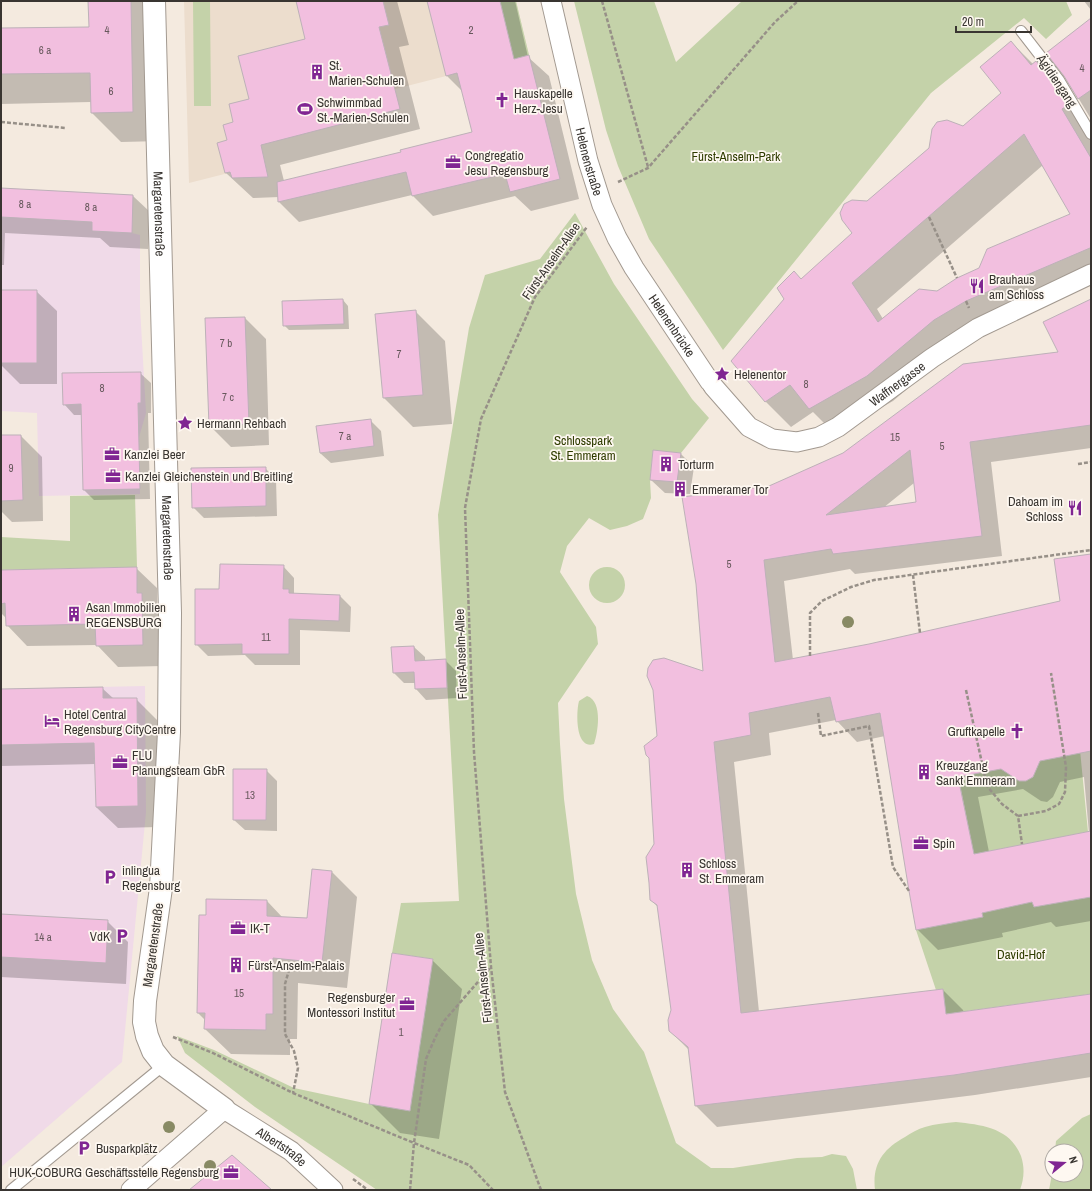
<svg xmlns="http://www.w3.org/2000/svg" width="1092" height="1191" font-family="'Archivo Narrow',sans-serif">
<rect width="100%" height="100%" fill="#f4eadf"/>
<path fill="#f0dae8" d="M 1,188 L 133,195 L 132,233 L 140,235 L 140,307 L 146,413 L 139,437 L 140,494 L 39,496 L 37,413 L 1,411 Z
M 145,686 L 146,812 L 122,1062 L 1,1167 L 1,689 Z"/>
<path fill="#ecddcd" d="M 184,1 L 516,1 L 529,55 L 395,89 L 400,109 L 261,145 L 260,165 L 189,183 Z"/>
<path fill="#c4d2a9" d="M 193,1 L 210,1 L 211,106 L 194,106 Z
M 500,1 L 516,1 L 529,55 L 514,59 Z
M 574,1 L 654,1 L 676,62 L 742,1 L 1066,1 L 1072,15 L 1046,39 L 1024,18 L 931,93 L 723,350 L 649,239 L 618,166 L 606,130 Z
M 575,213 L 614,284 L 692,399 L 709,418 L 681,453 L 653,451 L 650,480 L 651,498 L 643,519 L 627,526 L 610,530 L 589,518 L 567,546 L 560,572 L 596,627 L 598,644 L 558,703 L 560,744 L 564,799 L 576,894 L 592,960 L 613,1009 L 644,1052 L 676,1143 L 711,1168 L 733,1168 L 797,1158 L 822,1157 L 832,1154 L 846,1156 L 853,1169 L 857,1190 L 377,1190 L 255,1107 L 185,1053 L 177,1036 L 214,1050 L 294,1088 L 369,1104 L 410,1111 L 433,959 L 392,953 L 401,903 L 459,901 L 438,515 L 469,328 L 485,275 L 540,259 Z
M 135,495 L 137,567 L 1,570 L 1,537 L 70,541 L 70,496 Z
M589 585a18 18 0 1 1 36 0a18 18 0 1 1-36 0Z
M 1072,668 L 1088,832 L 974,854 L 942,695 L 1010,767 L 1012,776 C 1020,782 1025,782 1033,777 L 1034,762 L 1056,758 Z
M 587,696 C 603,701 598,732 594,744 C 575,750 576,712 579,701 Z
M 1091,897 L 1091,994 L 946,1014 L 943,989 L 936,990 L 916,930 L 983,917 L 982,913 L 1032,902 L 1034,907 Z
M 1091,1114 L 1091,1190 L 1049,1190 L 1052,1174 L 1052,1175 L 1076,1175 L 1076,1151 L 1055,1151 L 1056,1141 L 1082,1118 Z
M 956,1122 C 983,1125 1010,1128 1021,1156 C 1025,1168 1024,1179 1020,1190 L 875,1190 C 872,1164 883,1149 905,1137 C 911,1133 918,1129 925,1127 C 935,1124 946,1123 956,1122 Z"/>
<path fill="#0003" fill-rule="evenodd" d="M 89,1 L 159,1 L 162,141 L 121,142 L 92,113 L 91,102 L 1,104 L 1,29 L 90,28 Z
M 297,1 L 397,1 L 409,45 L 399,47 L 420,129 L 280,165 L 284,181 L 402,153 L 473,133 L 463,92 L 446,75 L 428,1 L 515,1 L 528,57 L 549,76 L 579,199 L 531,211 L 515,196 L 433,216 L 412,195 L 299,222 L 279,202 L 279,197 L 253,198 L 226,173 L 219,143 L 229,141 L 235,123 L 250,99 L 307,39 Z
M 1084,1 L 1091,1 L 1091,10 Z
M 1091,19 L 1091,119 L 1065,76 Z
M 1011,42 L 1033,64 L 1036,62 L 1061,88 L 1091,131 L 1091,232 L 1043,165 L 877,309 L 883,319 L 979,269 L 1063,218 L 1091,249 L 1091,284 L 959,345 L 893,401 L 835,434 L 813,412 L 791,427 L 765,401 L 785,299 L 801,280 L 853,233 L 867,202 L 963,127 L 1003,93 Z
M 1,189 L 133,196 L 150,212 L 148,249 L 110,247 L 100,238 L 5,233 L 4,265 L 1,265 Z
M 1,291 L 36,291 L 57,311 L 57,384 L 20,384 L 1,365 Z
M 343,300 L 348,306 L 349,329 L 289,330 L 284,325 Z
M 1091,300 L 1091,448 L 991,462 L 1002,556 L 855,574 L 850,569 L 784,581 L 793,660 L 869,645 L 1061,602 L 1091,555 L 1091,921 L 1056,927 L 1051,922 L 1002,933 L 1003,937 L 938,950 L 917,929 L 885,736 L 857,742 L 836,720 L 769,733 L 771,755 L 734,762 L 759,1012 L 943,990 L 963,1010 L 964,1013 L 1091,995 L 1091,1077 L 975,1095 L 717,1127 L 696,1106 L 689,1050 L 670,1031 L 672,1010 L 658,907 L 651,900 L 655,844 L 658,737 L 704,672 L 769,487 L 844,454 L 1059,353 ZM 914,483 L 917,503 L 883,508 ZM 1084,777 L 1089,833 L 989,852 L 978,797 L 1023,789 L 1041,801 L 1047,802 L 1053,797 L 1060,782 Z
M 415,311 L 445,341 L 452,424 L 413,427 L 384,398 L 376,315 Z
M 245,318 L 266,339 L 269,445 L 231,447 L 210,426 Z
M 140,373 L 151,383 L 151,413 L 148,413 L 150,499 L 94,500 L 84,490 L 82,415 L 74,415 L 64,404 Z
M 370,420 L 381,431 L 384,456 L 331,463 L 320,453 Z
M 1,436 L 21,436 L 42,457 L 43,521 L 12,522 L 1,511 Z
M 681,454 L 694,467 L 690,494 L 665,493 L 651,480 Z
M 265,468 L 276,479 L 277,516 L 204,518 L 193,507 Z
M 283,566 L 294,578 L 294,594 L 340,596 L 351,607 L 350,632 L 300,630 L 300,665 L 255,665 L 245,655 L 208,656 L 196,644 Z
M 136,568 L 157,588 L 157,610 L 162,615 L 163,666 L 118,667 L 97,645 L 27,646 L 7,625 L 7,619 L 1,613 L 1,571 Z
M 414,647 L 425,657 L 425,661 L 445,660 L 456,671 L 457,698 L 426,700 L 416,689 L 415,683 L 404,683 L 394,673 Z
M 102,688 L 114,699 L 136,699 L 157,720 L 159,827 L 118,828 L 96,807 L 96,764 L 1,766 L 1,690 Z
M 266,770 L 277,781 L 277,831 L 245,830 L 234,820 Z
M 332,872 L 357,897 L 347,988 L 298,983 L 297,1039 L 290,1039 L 290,1055 L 231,1054 L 205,1029 L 206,1021 L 198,1013 L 207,916 L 267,901 L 283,918 L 308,919 Z
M 1,915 L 107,921 L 128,942 L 126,984 L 1,977 Z
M 432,960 L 462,989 L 439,1139 L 400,1133 L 371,1104 Z"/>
<path fill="#f2bfdf" stroke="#bdb1b8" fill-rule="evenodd" d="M 88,1 L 131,1 L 133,112 L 91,113 L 90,73 L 1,74 L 1,28 L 89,27 Z
M 296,1 L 383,1 L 389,25 L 379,27 L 400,109 L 261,145 L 268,177 L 232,178 L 230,172 L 225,173 L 217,143 L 227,140 L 223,125 L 233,122 L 229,104 L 249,99 L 238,56 L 305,39 Z
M 427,1 L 500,1 L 514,59 L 529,55 L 560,179 L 510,192 L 505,174 L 412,196 L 406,172 L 278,202 L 277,182 L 401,152 L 400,150 L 472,132 L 457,73 L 446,76 Z
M 1091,18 L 1091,90 L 1078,99 L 1064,76 L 1046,53 Z
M 1011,41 L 1031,65 L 1036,61 L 1054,84 L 1067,106 L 1062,109 L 1091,158 L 1091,250 L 1090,248 L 966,301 L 934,320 L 867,376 L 809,409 L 790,385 L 765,402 L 731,361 L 784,299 L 777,288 L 794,271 L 801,279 L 852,233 L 842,220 L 840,213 L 844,204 L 852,200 L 867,201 L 929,148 L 932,129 L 937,122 L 947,120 L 963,126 L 1001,93 L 980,67 ZM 1024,134 L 1070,214 L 987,249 L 979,268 L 957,278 L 937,291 L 919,289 L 878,322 L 852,283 Z
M 1,188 L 133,195 L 132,233 L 92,231 L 92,222 L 1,217 Z
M 1,290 L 37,290 L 37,363 L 1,363 Z
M 343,299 L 344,324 L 283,326 L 282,301 Z
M 1091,299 L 1091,425 L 970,442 L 982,536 L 833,554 L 831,549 L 764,560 L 775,662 L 869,644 L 1060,601 L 1054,559 L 1091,554 L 1091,751 L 1040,761 L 1033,777 L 1026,781 L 1019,781 L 1001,769 L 958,777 L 974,854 L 1091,831 L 1091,897 L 1034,907 L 1032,902 L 982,913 L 983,917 L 916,930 L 909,891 L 880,713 L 836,722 L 830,697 L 749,713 L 751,735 L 714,742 L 741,1013 L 943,989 L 946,1014 L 1091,994 L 1091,1053 L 954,1075 L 695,1106 L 688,1047 L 669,1031 L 668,1020 L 671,1010 L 657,905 L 650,900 L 649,883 L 646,857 L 654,844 L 649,758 L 646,755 L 644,746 L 657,736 L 653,690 L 647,676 L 648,668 L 653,660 L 664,658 L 703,671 L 696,584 L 682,497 L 769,486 L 843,453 L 963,364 L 1058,352 L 1043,322 ZM 910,450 L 916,502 L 826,515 Z
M 416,310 L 423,395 L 383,398 L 375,314 Z
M 245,317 L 249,424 L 209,426 L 205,318 Z
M 141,372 L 141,403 L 138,403 L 140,489 L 83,490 L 81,404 L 63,405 L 62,373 Z
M 371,419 L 374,446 L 320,453 L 316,426 Z
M 1,435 L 21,435 L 23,500 L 1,501 Z
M 653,450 L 681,453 L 677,482 L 650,480 Z
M 266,467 L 266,506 L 192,508 L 191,468 Z
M 220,564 L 284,565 L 283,589 L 289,589 L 289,593 L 340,595 L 339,621 L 289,619 L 289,654 L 242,654 L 242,644 L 195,645 L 195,589 L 219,589 Z
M 137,567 L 137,593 L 142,593 L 143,645 L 96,646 L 95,624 L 6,626 L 5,603 L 1,604 L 1,570 Z
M 414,646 L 415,661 L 446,659 L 447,688 L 415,689 L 414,672 L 393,673 L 391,647 Z
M 103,687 L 103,698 L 137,698 L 138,806 L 96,807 L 94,743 L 1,745 L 1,689 Z
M 233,769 L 267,769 L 266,820 L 233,820 Z
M 312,869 L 332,871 L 322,963 L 273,958 L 273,1014 L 266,1014 L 266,1030 L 204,1029 L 205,1013 L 197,1013 L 199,915 L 206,915 L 206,899 L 267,900 L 267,916 L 307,918 Z
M 1,914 L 108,920 L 106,963 L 1,957 Z
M 392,953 L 433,959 L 410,1111 L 369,1104 Z
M 232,1155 L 272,1190 L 189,1190 Z"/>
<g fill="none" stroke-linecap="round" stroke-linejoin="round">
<g stroke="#a29990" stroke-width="12">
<path id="service" d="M 1021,31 L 1059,80 L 1091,134
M 11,1190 L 164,1065"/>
</g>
<g stroke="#a29990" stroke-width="21">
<g id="minor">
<path id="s1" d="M 551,1 L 588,161 L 602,205 L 617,238 L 634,268 L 710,382"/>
<path id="s2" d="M 713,386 L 749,427 L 772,439 L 797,442 L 819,437 L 838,427 L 932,358 L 978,328 L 1091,274"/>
<path id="s3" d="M 131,1190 L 224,1109 L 291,1151 L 333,1190"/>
</g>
</g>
<g stroke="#a29990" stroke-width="24">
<g id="tertiary">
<path id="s4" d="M 154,1 L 170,613 L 169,732 L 161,888 L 145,1001 L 144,1022 L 147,1036 L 153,1051 L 164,1065 L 224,1109"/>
</g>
</g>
<path stroke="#979088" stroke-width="2.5" stroke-dasharray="4 2" stroke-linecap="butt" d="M 602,1 L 648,167
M 1,122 L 66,128
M 618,182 L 648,168 L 775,22 L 798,1
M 929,217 L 957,278
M 966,301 L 969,308
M 1078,464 L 1091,462
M 913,575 L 920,633
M 810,656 L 810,613 L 822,601 L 851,587 L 874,580 L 1091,550
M 966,690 L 987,786 L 1002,804 L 1018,816 L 1022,844
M 818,713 L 821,736 L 869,726 L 893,867 L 909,891
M 1018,816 L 1046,811 L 1059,804 L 1065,792 L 1066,767 L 1051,673
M 291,963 L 285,984 L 285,1034 L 294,1051 L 298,1068 L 293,1093
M 173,1037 L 213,1053 L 293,1093 L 414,1143 L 469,1165 L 493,1190
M 353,1179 L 368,1190
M 410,1190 L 414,1143 L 426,1059 L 435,1038 L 444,1021 L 490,968
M 541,1190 L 505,1092 L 491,967 L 474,752 L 465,508 L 481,419 L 535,297 L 587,227"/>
<use href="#service" stroke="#fff" stroke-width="10"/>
<use href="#minor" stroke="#fff" stroke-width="19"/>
<use href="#tertiary" stroke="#fff" stroke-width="22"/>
</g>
<g fill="#888a64">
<circle cx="848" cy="622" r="6"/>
<circle cx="169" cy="1127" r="6"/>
<circle cx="147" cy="1149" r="6"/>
<circle cx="210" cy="1166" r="6"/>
</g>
<defs>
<g id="building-bare" transform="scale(1.2)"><path d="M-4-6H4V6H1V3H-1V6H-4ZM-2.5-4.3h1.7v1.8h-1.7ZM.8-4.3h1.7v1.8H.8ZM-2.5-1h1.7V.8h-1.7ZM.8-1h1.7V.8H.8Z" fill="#802592" stroke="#fef8f1" stroke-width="2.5" paint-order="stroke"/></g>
<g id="church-bare" transform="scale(1.2)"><path d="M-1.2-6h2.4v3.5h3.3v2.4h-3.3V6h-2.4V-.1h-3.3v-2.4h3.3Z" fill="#802592" stroke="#fef8f1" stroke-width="2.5" paint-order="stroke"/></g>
<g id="stadium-bare" transform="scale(1.2)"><path d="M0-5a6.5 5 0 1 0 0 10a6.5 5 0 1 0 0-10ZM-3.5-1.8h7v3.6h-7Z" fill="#802592" stroke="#fef8f1" stroke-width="2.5" paint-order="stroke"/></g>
<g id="office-bare" transform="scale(1.2)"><path d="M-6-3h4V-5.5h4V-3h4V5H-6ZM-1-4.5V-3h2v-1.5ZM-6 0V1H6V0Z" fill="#802592" stroke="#fef8f1" stroke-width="2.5" paint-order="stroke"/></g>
<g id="restaurant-bare" transform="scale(1.2)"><path d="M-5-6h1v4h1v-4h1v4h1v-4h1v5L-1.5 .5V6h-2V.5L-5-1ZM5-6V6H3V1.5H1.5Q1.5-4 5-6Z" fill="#802592" stroke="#fef8f1" stroke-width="2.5" paint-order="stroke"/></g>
<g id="sight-bare" transform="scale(1.2)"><path d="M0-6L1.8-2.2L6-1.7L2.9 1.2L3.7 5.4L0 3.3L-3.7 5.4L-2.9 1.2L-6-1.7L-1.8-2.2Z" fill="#802592" stroke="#fef8f1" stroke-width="2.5" paint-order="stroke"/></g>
<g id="hotel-bare" transform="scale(1.2)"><path d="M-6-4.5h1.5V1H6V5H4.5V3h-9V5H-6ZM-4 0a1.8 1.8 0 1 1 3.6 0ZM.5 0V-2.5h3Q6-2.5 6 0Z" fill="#802592" stroke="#fef8f1" stroke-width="2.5" paint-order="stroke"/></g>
<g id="parking-bare" transform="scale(1.2)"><path d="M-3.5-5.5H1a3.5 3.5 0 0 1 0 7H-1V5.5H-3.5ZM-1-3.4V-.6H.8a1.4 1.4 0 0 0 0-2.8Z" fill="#802592" stroke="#fef8f1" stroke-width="2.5" paint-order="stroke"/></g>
</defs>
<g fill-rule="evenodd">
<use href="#building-bare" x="317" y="72"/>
<use href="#church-bare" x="502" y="100"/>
<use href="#stadium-bare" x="305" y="109"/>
<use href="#office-bare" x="453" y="162"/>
<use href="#restaurant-bare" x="977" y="286"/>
<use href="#sight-bare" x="722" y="374"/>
<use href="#sight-bare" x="185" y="423"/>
<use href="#office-bare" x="112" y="454"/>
<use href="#building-bare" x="666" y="464"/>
<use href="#office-bare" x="113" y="476"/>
<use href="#building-bare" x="680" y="489"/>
<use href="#restaurant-bare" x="1075" y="508"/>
<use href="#building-bare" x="74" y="614"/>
<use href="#hotel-bare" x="52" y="721"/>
<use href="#church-bare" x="1017" y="731"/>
<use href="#office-bare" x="120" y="762"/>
<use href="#building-bare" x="924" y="772"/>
<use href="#office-bare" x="921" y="843"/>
<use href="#building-bare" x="687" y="870"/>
<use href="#parking-bare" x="110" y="877"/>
<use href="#office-bare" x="238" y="928"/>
<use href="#parking-bare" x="122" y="936"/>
<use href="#building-bare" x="236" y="965"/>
<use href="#office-bare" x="407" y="1004"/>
<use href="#parking-bare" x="84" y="1148"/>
<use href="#office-bare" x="231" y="1172"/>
</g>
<g text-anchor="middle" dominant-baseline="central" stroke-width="3.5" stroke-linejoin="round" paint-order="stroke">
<g font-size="11" fill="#67585c">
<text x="107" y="30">4</text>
<text x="471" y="30">2</text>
<text x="45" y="50">6 a</text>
<text x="1082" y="68">4</text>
<text x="111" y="91">6</text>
<text x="25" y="204">8 a</text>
<text x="91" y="207">8 a</text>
<text x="226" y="343">7 b</text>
<text x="399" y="354">7</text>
<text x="806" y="384">8</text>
<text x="102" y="388">8</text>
<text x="228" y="397">7 c</text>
<text x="345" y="436">7 a</text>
<text x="895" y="437">15</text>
<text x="942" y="446">5</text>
<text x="11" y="468">9</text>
<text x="729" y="564">5</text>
<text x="266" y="637">11</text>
<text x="250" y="795">13</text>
<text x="43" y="937">14 a</text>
<text x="239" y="993">15</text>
<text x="401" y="1032">1</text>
</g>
<g font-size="13" fill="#393531" stroke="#fef8f1" text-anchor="start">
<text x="329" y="65">St.<tspan x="329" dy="15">Marien-Schulen</tspan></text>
<text x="514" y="93">Hauskapelle<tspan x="514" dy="15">Herz-Jesu</tspan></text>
<text x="317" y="102">Schwimmbad<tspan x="317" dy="15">St.-Marien-Schulen</tspan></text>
<text x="465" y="155">Congregatio<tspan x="465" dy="15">Jesu Regensburg</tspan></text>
<text x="989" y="279">Brauhaus<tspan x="989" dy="15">am Schloss</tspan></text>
<text x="734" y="374">Helenentor</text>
<text x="197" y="423">Hermann Rehbach</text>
<text x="124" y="454">Kanzlei Beer</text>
<text x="678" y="464">Torturm</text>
<text x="125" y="476">Kanzlei Gleichenstein und Breitling</text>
<text x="692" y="489">Emmeramer Tor</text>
<text x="1063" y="501" text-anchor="end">Dahoam im<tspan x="1063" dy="15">Schloss</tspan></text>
<text x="86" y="607">Asan Immobilien<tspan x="86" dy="15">REGENSBURG</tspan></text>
<text x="64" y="714">Hotel Central<tspan x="64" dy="15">Regensburg CityCentre</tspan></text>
<text x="1005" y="731" text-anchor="end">Gruftkapelle</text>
<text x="132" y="755">FLU<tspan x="132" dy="15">Planungsteam GbR</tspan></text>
<text x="936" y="765">Kreuzgang<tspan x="936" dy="15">Sankt Emmeram</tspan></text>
<text x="933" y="843">Spin</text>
<text x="699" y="863">Schloss<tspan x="699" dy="15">St. Emmeram</tspan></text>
<text x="122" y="870">inlingua<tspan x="122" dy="15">Regensburg</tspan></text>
<text x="250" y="928">IK-T</text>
<text x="110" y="936" text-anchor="end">VdK</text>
<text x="248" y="965">Fürst-Anselm-Palais</text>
<text x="395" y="997" text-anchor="end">Regensburger<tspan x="395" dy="15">Montessori Institut</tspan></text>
<text x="96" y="1148">Busparkplatz</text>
<text x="219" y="1172" text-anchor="end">HUK-COBURG Geschäftsstelle Regensburg</text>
</g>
<g font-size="13" fill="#393531" stroke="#fef8f1">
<text transform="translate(1057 81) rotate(56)">Ägidiengang</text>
<text stroke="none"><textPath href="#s1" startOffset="165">Helenenstraße</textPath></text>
<text stroke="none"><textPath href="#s4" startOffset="213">Margaretenstraße</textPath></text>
<text transform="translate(551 261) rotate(-55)">Fürst-Anselm-Allee</text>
<text stroke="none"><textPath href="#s1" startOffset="350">Helenenbrücke</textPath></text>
<text stroke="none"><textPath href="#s2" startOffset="223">Waffnergasse</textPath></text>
<text stroke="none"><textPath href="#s4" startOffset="537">Margaretenstraße</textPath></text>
<text transform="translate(461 654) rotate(-92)">Fürst-Anselm-Allee</text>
<text transform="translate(153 945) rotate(-82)">Margaretenstraße</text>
<text transform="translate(483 978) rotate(-96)">Fürst-Anselm-Allee</text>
<text stroke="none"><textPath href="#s3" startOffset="192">Albertstraße</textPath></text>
</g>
<g font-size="13" fill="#2f3c00" stroke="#fef8f1">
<text x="736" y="156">Fürst-Anselm-Park</text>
<text x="583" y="440">Schlosspark<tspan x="583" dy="15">St. Emmeram</tspan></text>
<text x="1021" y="954">David-Hof</text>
</g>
</g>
<rect width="1092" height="1191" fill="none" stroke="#393531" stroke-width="4"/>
<g transform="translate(1064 1163) rotate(72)"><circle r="19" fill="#fef8f1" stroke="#afaaa4"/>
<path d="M0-3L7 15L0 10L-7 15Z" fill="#802592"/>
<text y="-6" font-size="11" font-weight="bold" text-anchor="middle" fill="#393531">N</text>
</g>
<path d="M956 26v6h75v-6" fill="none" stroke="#393531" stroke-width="2"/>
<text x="962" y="26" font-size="12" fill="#393531" stroke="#fef8f1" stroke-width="3" paint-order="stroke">20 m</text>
</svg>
